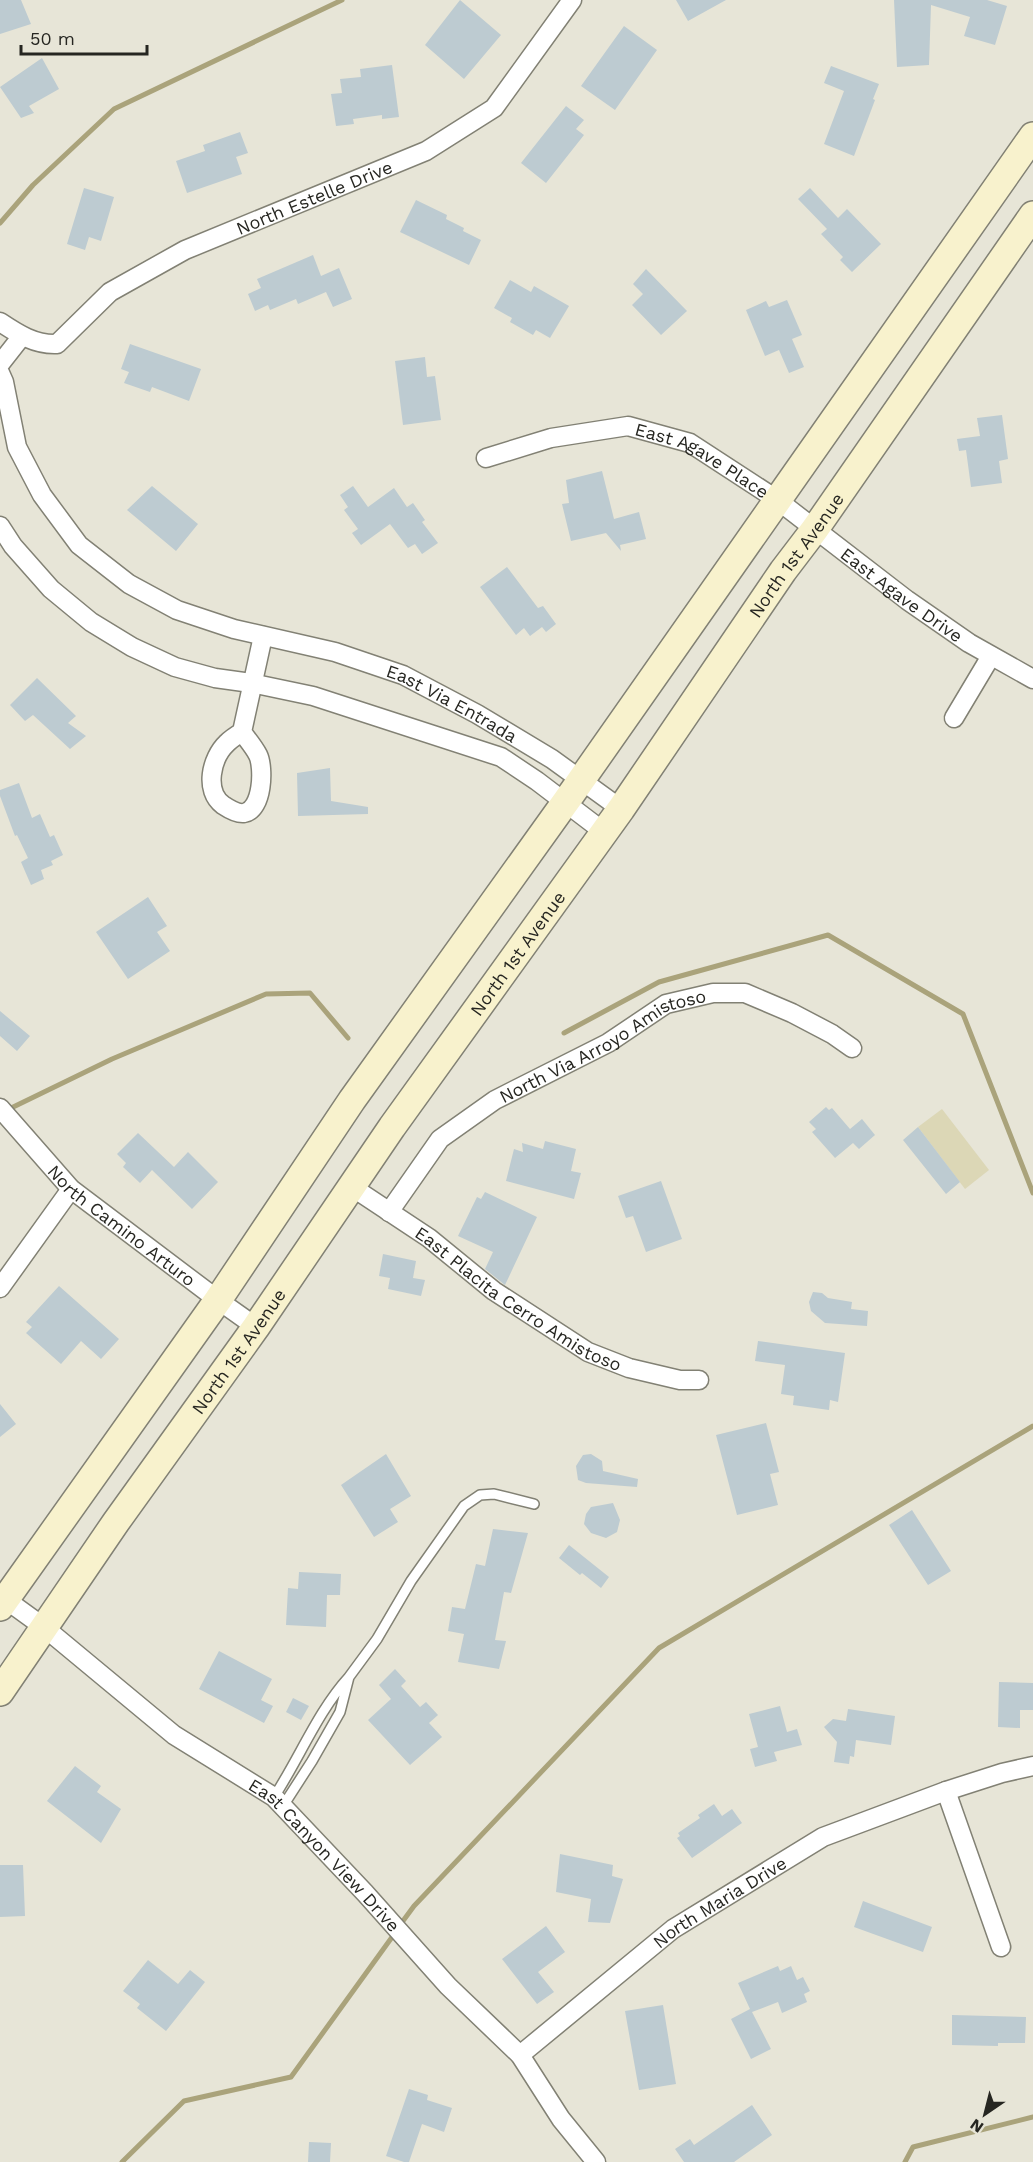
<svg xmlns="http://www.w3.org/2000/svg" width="1033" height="2162" font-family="'Work Sans',sans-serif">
<rect width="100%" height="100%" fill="#e7e5d7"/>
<path fill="#dcd7b6" d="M 942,1109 L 989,1170 L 965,1189 L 918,1127 Z"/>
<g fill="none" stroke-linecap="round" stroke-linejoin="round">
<path stroke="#aaa37b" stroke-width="5" d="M 0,223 L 33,185 L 114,109 L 342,0
M 564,1033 L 659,982 L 828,935 L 963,1014 L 1033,1193
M 7,1110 L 112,1059 L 266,994 L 310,993 L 348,1038
M 400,1925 L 414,1906 L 659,1648 L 1033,1426
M 122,2162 L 184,2101 L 291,2077 L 395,1933
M 905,2162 L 913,2147 L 1033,2117"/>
</g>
<path fill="#bdcbd1" d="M 0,0 L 21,0 L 31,24 L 0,34 Z
M 460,0 L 501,35 L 464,79 L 425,45 Z
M 676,0 L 726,0 L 688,21 Z
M 894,0 L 987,0 L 1007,6 L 995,45 L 964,36 L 970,17 L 931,5 L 929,65 L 897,67 Z
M 624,26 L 657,50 L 615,110 L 581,86 Z
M 42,58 L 59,89 L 29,106 L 34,113 L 21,118 L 0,87 Z
M 392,65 L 399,117 L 382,119 L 382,115 L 353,119 L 354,124 L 336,126 L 331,94 L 342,93 L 340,79 L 361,77 L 360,69 Z
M 831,66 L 879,84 L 873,99 L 875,100 L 854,156 L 824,144 L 844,91 L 824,83 Z
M 566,106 L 584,120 L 576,129 L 584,135 L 546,183 L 521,163 Z
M 240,132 L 248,153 L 236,157 L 242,174 L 187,193 L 176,161 L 205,151 L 203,145 Z
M 84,188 L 114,197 L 101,241 L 89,237 L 85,250 L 67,244 Z
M 810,188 L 838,218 L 847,209 L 881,244 L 852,272 L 840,260 L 843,257 L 821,234 L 827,229 L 798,199 Z
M 416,200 L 447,215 L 446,219 L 464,228 L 463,231 L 481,240 L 469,265 L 400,232 Z
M 313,255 L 321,276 L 339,268 L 352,299 L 333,307 L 326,292 L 298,304 L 296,299 L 270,310 L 268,305 L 255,311 L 248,294 L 261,288 L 257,279 Z
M 646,269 L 687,311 L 661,335 L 632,305 L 643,294 L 633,284 Z
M 510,280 L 531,292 L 534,286 L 569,306 L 550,338 L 536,330 L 533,335 L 510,322 L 512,318 L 494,308 Z
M 787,300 L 802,335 L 792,339 L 804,367 L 789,373 L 779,350 L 765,356 L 746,310 L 766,301 L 769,307 Z
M 130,344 L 201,369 L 189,401 L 152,387 L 150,392 L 124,383 L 129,372 L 121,369 Z
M 425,357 L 427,377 L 435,376 L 441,420 L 403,425 L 395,361 Z
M 1002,415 L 1008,459 L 999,461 L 1002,483 L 971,487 L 966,450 L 959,451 L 957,439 L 980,436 L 977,418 Z
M 602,471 L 614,519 L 639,512 L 646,539 L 620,545 L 621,551 L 606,533 L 571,541 L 562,504 L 569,503 L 566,480 Z
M 152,486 L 198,524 L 176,551 L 127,510 Z
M 353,486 L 368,507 L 394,488 L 407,507 L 413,503 L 425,520 L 422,522 L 438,543 L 422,554 L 415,544 L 408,548 L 390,524 L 361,545 L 352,533 L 358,529 L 344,510 L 348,507 L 340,495 Z
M 507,567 L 538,608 L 543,606 L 556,624 L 546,632 L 542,627 L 530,636 L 524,628 L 516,635 L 480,587 Z
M 37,678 L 76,716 L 68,723 L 86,736 L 70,749 L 33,715 L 25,721 L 10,705 Z
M 330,768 L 331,801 L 368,807 L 368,814 L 298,816 L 297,773 Z
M 19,783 L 32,818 L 40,814 L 50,837 L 54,835 L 63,855 L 51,861 L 53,865 L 41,870 L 44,879 L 31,885 L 21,862 L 28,858 L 17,835 L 15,836 L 0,796 L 0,790 Z
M 148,897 L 167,926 L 157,932 L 170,951 L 128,979 L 96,932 Z
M 0,1011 L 30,1036 L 17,1051 L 0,1036 Z
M 826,1107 L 829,1110 L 832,1108 L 850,1129 L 862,1119 L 875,1135 L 859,1149 L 853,1143 L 835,1158 L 812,1132 L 816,1129 L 809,1122 Z
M 918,1127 L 960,1182 L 946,1194 L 903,1140 Z
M 138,1133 L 174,1167 L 188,1152 L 218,1182 L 192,1209 L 152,1170 L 140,1183 L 123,1167 L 126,1163 L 117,1154 Z
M 545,1141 L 576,1149 L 571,1171 L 581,1173 L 574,1199 L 506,1181 L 514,1149 L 523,1152 L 522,1143 L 543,1149 Z
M 661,1181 L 682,1239 L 646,1252 L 633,1216 L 626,1218 L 618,1196 Z
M 485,1192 L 537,1217 L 505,1285 L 485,1269 L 493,1252 L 458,1236 L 477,1197 L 481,1199 Z
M 383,1254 L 416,1261 L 413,1278 L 425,1280 L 421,1296 L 388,1289 L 390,1278 L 379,1276 Z
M 59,1286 L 119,1339 L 101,1359 L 81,1341 L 61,1364 L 26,1333 L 32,1327 L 26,1322 Z
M 813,1292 L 822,1293 L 828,1298 L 852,1302 L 851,1309 L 868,1311 L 867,1326 L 825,1323 L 811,1311 L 809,1302 Z
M 758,1341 L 845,1353 L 838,1402 L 830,1400 L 829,1410 L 793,1405 L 794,1396 L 781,1394 L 785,1365 L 755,1361 Z
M 0,1404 L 16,1424 L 0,1437 Z
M 766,1423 L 779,1472 L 770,1474 L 778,1505 L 737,1515 L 716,1435 Z
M 386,1454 L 411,1496 L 390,1509 L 398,1522 L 374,1537 L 341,1485 Z
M 591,1454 L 602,1461 L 603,1471 L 638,1479 L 637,1487 L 586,1483 L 578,1480 L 576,1466 L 583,1455 Z
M 613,1503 L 620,1520 L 617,1532 L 606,1538 L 591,1533 L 584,1524 L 586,1514 L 591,1507 Z
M 912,1510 L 951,1571 L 928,1585 L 889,1525 Z
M 493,1529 L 528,1533 L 511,1593 L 504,1592 L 495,1640 L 506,1641 L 499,1669 L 458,1662 L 464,1634 L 448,1631 L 452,1607 L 465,1609 L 476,1564 L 485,1566 Z
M 569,1545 L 609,1577 L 601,1588 L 582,1573 L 580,1575 L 559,1558 Z
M 299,1572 L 341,1574 L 340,1595 L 327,1595 L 326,1627 L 286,1625 L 288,1588 L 298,1589 Z
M 219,1651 L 272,1679 L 261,1700 L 273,1706 L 264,1723 L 199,1689 Z
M 395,1669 L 406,1681 L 401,1686 L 420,1707 L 426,1702 L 438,1715 L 429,1723 L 442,1737 L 410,1765 L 368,1720 L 391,1699 L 379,1685 Z
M 999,1682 L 1033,1683 L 1033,1710 L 1020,1710 L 1020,1728 L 998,1727 Z
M 293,1698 L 309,1706 L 301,1720 L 286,1712 Z
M 780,1706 L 787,1732 L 797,1729 L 802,1745 L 774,1752 L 777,1761 L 755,1767 L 750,1749 L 758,1747 L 749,1714 Z
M 848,1709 L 895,1716 L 891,1745 L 856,1740 L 854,1757 L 850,1756 L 849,1764 L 834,1762 L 837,1742 L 824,1727 L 833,1719 L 846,1721 Z
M 75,1766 L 101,1786 L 97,1792 L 121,1809 L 101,1843 L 47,1801 Z
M 714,1804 L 722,1816 L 732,1809 L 742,1823 L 692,1858 L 677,1838 L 680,1836 L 678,1833 L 700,1818 L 698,1815 Z
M 560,1854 L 613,1865 L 612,1876 L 623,1879 L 610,1923 L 588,1922 L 591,1899 L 556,1892 Z
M 0,1865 L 23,1865 L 25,1916 L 0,1917 Z
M 863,1901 L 932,1927 L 923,1952 L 854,1927 Z
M 546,1926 L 565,1952 L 538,1972 L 554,1992 L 537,2004 L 502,1959 Z
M 148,1960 L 178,1984 L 190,1970 L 205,1982 L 166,2031 L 137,2008 L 140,2004 L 123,1991 Z
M 778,1966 L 780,1971 L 791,1966 L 797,1980 L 803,1977 L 810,1991 L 804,1994 L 807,2002 L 782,2013 L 778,2002 L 752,2012 L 771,2049 L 751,2059 L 731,2019 L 750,2009 L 738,1983 Z
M 663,2005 L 676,2084 L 639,2090 L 625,2011 Z
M 952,2015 L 1026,2017 L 1025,2043 L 998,2043 L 998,2046 L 952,2045 Z
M 409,2089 L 428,2095 L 427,2100 L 452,2108 L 444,2132 L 422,2124 L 409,2162 L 404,2162 L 386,2156 Z
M 752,2105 L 772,2135 L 734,2162 L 684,2162 L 675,2149 L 690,2139 L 694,2145 Z
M 309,2142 L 331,2143 L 330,2162 L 308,2162 Z"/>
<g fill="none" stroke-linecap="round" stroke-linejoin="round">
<g stroke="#828174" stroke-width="12">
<path id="lane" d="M 349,1677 L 377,1639 L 411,1581 L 464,1506 L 480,1495 L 494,1494 L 534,1504
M 274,1797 C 300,1757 318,1711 349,1677 L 340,1712 L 312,1761 L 283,1806"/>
</g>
<g stroke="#828174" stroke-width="21">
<g id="street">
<path id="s1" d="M 0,322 C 18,334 35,345 57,344 L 110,292 L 185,250 L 426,151 L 494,108 L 572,0"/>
<path d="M 0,364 L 22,336"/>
<path id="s2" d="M 0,373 L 4,382 L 17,447 L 42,495 L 79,545 L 129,584 L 177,610 L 234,629 L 335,652 L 403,675 L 477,714 L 552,759 L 621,809"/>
<path id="s3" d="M 486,458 L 551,438 L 628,426 L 690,443 L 776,499 L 907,600 L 969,643 L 1033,679"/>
<path d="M 0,526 L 13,546 L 51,589 L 91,622 L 132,647 L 175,667 L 215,678 L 251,683 L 313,696 L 501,757 L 537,781 L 604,832"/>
<path d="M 954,718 L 991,656"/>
<path d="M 242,732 C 247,739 254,747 258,755 C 264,767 263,810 244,813 C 237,814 229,809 223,805 C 204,791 211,758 227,743 C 231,739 237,735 242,732 L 263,636"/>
<path id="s4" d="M 0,1108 L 71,1189 L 218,1300 L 256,1327"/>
<path id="s5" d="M 352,1187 L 429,1238 L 494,1291 L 588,1352 L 629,1368 L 680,1380 L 699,1380"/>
<path id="s6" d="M 389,1212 L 440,1139 L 495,1100 L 608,1043 L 666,1004 L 713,993 L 745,993 L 792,1013 L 832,1034 L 852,1048"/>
<path d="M 0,1288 L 71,1189"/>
<path id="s7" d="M 5,1599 L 45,1628 L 174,1735 L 274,1797 L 365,1893 L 448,1986 L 520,2055 L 561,2119 L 596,2162"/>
<path d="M 946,1791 L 1001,1947"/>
<path id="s8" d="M 520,2055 L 673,1929 L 823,1837 L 946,1791 L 1002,1773 L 1033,1766"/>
</g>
</g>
<g stroke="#828174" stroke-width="30">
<g id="secondary">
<path d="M 0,1607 L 218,1300 L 352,1100 L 572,793 L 1033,136"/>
<path id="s9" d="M 0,1692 L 116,1522 L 256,1327 L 392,1127 L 621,809 L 783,571 L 815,529 L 1033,215"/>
</g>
</g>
<use href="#lane" stroke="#fff" stroke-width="9"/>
<use href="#street" stroke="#fff" stroke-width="18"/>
<use href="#secondary" stroke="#f8f2cd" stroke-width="27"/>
</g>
<g text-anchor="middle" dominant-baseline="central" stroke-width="4.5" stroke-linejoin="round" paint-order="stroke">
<g font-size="18" fill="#262621" stroke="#e7e5d7">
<text stroke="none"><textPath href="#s1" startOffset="362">North Estelle Drive</textPath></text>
<text stroke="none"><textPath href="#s3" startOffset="228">East Agave Place</textPath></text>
<text stroke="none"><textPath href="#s9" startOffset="1388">North 1st Avenue</textPath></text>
<text stroke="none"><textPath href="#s3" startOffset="471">East Agave Drive</textPath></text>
<text stroke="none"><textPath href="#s2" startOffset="602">East Via Entrada</textPath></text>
<text stroke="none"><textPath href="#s9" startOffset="902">North 1st Avenue</textPath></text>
<text stroke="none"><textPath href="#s6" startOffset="278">North Via Arroyo Amistoso</textPath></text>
<text stroke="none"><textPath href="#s4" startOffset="170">North Camino Arturo</textPath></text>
<text stroke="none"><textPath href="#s5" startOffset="201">East Placita Cerro Amistoso</textPath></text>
<text stroke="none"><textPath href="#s9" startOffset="416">North 1st Avenue</textPath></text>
<text stroke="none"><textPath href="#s7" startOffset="411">East Canyon View Drive</textPath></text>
<text stroke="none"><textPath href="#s8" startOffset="252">North Maria Drive</textPath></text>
</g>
</g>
<g transform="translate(985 2114) rotate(215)" stroke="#e7e5d7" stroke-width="4.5" paint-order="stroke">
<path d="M0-4.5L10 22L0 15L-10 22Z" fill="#262621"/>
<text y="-9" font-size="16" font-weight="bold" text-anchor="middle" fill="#262621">N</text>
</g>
<path d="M21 45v9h126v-9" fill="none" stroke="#262621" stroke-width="3"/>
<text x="30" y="45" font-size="18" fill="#262621" stroke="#e7e5d7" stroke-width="4.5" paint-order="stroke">50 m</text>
</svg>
